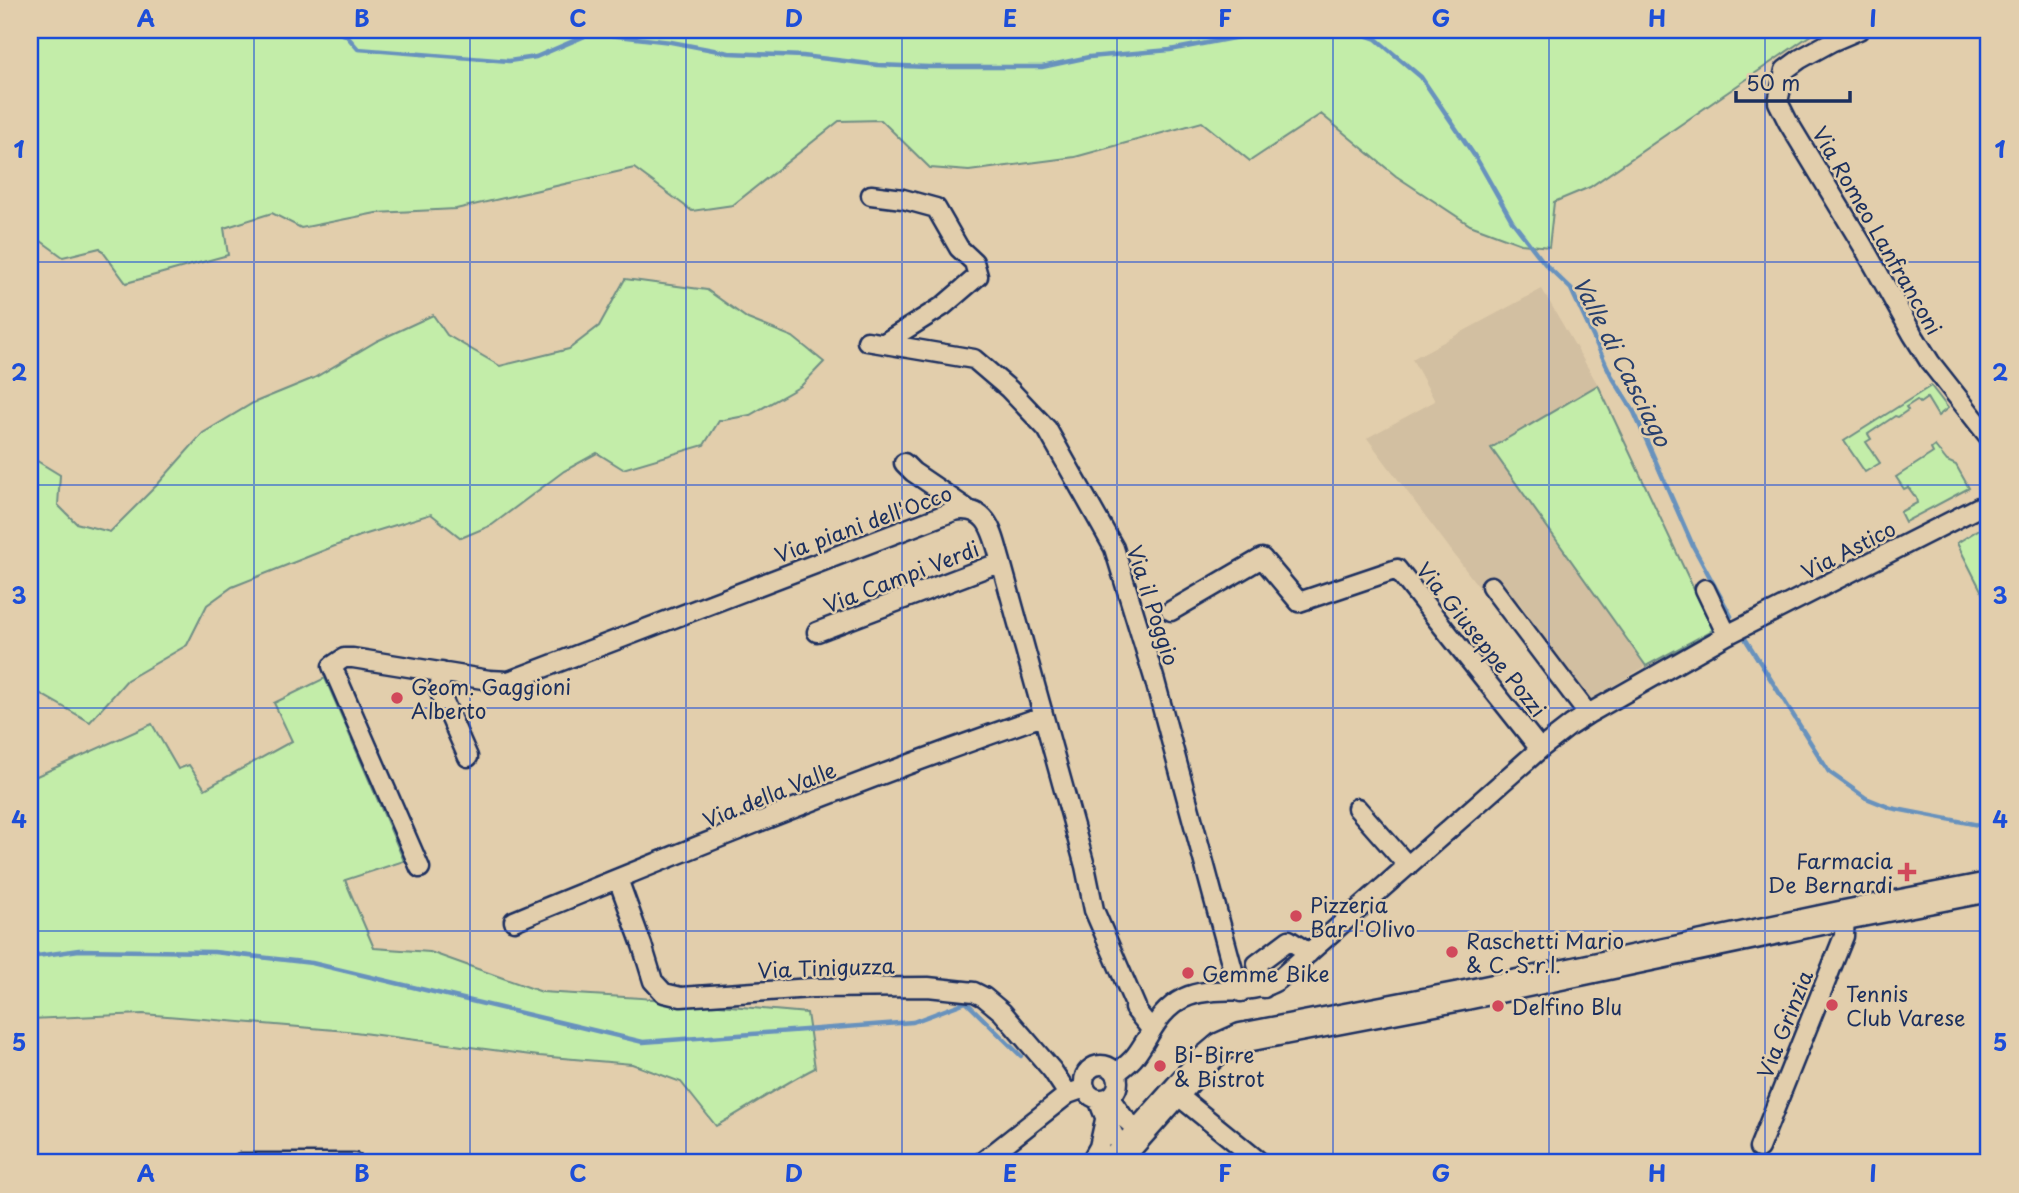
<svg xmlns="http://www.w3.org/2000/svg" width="2019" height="1193" font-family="'Playpen Sans',sans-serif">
<rect width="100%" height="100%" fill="#e2ceac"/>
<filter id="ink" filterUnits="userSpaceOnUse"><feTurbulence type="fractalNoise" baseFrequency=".0143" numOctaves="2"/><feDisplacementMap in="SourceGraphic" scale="14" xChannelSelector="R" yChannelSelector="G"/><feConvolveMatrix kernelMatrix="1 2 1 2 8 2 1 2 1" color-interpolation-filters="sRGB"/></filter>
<g filter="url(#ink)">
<path fill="#d2bfa1" d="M 1542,289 L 1598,385 L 1491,448 L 1646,666 L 1586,702 L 1519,602 L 1501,617 L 1367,438 L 1435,401 L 1412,359 Z"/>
<path fill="#c3eda9" stroke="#6f8e84" stroke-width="2" d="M 30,30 L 1818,30 L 1590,187 L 1554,202 L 1549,247 L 1521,244 L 1470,225 L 1396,176 L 1321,114 L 1250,161 L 1202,122 L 1075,157 L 969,171 L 930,168 L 881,120 L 839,121 L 733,205 L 692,211 L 634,168 L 456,209 L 376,213 L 301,228 L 272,213 L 224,228 L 228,255 L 126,283 L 100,248 L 63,257 L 30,233 Z
M 625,279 L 707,290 L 748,319 L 793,337 L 824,362 L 801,386 L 750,415 L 719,421 L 704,445 L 623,469 L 597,453 L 564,471 L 492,525 L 461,538 L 431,514 L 360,536 L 232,587 L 207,605 L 187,645 L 127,680 L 90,722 L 39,693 L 30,699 L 30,453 L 34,459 L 60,475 L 58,505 L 76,523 L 110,532 L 157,485 L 203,433 L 253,403 L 314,378 L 377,341 L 433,315 L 447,335 L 500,366 L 569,349 L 599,326 Z
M 1598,385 L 1713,630 L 1646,666 L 1491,448 Z
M 1931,386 L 1948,408 L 1938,416 L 1927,398 L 1920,403 L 1917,400 L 1906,407 L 1908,410 L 1898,417 L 1895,416 L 1868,434 L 1871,439 L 1866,442 L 1880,463 L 1865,472 L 1844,441 Z
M 1935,446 L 1947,461 L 1956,465 L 1969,488 L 1905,522 L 1900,512 L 1917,503 L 1916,498 L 1908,487 L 1904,489 L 1896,477 L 1933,453 L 1931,449 Z
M 1989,509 L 1989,606 L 1957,543 L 1981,528 L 1977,514 Z
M 325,678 L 404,861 L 345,880 L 374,948 L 430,952 L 542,992 L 641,998 L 807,1013 L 815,1068 C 781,1085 750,1107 716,1126 L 681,1082 L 632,1064 L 539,1056 L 347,1031 L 143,1014 L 30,1019 L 30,779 L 152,724 L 178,769 L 189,765 L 205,789 L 292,741 L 274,703 Z"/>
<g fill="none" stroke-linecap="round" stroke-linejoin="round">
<path stroke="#6892bd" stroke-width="4.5" d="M 331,30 L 346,35 L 358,49 L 509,61 L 536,57 L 592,33 L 671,42 L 729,53 L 803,56 L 878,65 L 928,67 L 1042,67 L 1089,57 L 1170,50 L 1276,30
M 1341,30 L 1356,32 L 1376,39 L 1421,77 L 1478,161 L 1512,221 L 1545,264 L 1571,289 L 1611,375 L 1634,412 L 1693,546 L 1731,616
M 1746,640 L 1829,772 L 1866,798 L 1891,808 L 1989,827
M 30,957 L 79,950 L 214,952 L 312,963 L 643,1042 L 913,1022 L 966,1002 L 1021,1056"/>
<g stroke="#1b2f5e" stroke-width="23">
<path id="minor" d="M 1859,30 L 1831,42 L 1800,59 L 1785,70 L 1778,102 L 1788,122 L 1863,246 L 1913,335 L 1930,362 L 1989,437
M 871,195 L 903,199 L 936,208 L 959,248 L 974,262 L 978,276 L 943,306 L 884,343
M 867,341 L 974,359 L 1009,389 L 1047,429 L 1114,548 L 1155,681 L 1233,970 L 1241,992
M 904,463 L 913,472 L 966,508
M 1491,586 L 1588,714
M 1705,589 L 1727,635
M 1171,611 L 1262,558 L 1299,602 L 1397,569 L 1540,749
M 817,632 L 1001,562
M 442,672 L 439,689 L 442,698 L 468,757
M 1357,808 L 1408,866
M 420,868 L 332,666 L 344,658 L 353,658 L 489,680 L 509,681 L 954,511 C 989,504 993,535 1001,562 L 1085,866 L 1094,910 L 1136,1007 L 1134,1008 L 1151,1029
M 618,879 L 642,945 L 653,981 L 664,993 L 681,997 L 811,988 L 928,987 L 974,992 L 984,997 L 1002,1012 L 1052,1070 L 1068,1094
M 514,921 C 689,849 864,778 1043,716
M 1264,988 L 1257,964 L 1289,940 L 1309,953
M1084 1082a17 17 0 1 1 34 0a17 17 0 1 1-34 0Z
M 1116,1073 C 1123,1068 1131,1062 1136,1055 C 1152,1033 1158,1011 1184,998 C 1214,984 1249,998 1278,980 L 1540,749 L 1571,725 L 1588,714 L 1727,635 L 1989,502
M 1175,1093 L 1261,1163
M 1109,1097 L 1124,1118 L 1140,1132
M 1098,1099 C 1106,1122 1117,1145 1134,1163
M 1759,1148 L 1844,936 L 1845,915
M 241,1163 L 354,1163
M 981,1163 L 1068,1094 L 1085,1088
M 1090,1163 L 1099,1147 L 1105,1120"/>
</g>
<g stroke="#1b2f5e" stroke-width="33">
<path id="primary" d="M 1113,1163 L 1201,1064 L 1221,1047 L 1241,1038 L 1461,996 L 1845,915 L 1989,887"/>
</g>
<use href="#minor" stroke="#e2ceac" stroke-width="18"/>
<use href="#primary" stroke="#e2ceac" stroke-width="28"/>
</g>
</g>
<path fill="none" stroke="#1d4ed8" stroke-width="2" stroke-opacity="0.55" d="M 254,30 L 254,1163M 470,30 L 470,1163M 686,30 L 686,1163M 902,30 L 902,1163M 1117,30 L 1117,1163M 1333,30 L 1333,1163M 1549,30 L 1549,1163M 1765,30 L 1765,1163M 30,262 L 1989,262M 30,485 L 1989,485M 30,708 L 1989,708M 30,931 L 1989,931"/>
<g fill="#d1495b" stroke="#e2ceac" stroke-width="2.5">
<circle cx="397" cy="698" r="7"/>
<path d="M1903.5 861.5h7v7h7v7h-7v7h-7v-7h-7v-7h7z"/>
<circle cx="1296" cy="916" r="7"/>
<circle cx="1452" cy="952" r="7"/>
<circle cx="1188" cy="973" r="7"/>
<circle cx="1832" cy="1005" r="7"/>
<circle cx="1498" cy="1006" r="7"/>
<circle cx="1160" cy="1066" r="7"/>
</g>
<g text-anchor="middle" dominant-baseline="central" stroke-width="5" stroke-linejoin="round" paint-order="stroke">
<g font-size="21" fill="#1b2f5e" stroke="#e2ceac">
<text transform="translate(1878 230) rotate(60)">Via Romeo Lanfranconi</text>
<text transform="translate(863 523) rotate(-20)">Via piani dell'Occo</text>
<text transform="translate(1848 549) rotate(-27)">Via Astico</text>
<text transform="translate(901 576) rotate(-21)">Via Campi Verdi</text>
<text transform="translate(1154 605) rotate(72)">Via il Poggio</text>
<text transform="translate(1482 639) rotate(51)">Via Giuseppe Pozzi</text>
<text transform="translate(769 794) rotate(-22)">Via della Valle</text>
<text transform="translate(826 967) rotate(-2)">Via Tiniguzza</text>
<text transform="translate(1784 1024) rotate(-68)">Via Grinzia</text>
</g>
<g font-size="21" fill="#1b2f5e" stroke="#e2ceac" text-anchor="start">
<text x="411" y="686">Geom. Gaggioni<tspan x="411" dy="24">Alberto</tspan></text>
<text x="1893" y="860" text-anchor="end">Farmacia<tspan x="1893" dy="24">De Bernardi</tspan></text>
<text x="1310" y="904">Pizzeria<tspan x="1310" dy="24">Bar l'Olivo</tspan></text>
<text x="1466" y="940">Raschetti Mario<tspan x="1466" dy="24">&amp; C. S.r.l.</tspan></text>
<text x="1202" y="973">Gemme Bike</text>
<text x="1846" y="993">Tennis<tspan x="1846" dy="24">Club Varese</tspan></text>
<text x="1512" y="1006">Delfino Blu</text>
<text x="1174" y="1054">Bi-Birre<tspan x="1174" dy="24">&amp; Bistrot</tspan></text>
</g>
<g font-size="23" font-style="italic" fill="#28406e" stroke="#e2ceac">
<text transform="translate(1623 361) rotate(63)">Valle di Casciago</text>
</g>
</g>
<rect width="2019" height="1193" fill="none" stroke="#e2ceac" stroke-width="77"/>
<path d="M1736 91v10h114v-10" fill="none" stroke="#1b2f5e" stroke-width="3.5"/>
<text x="1746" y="91" font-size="21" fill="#1b2f5e" stroke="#e2ceac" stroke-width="5" paint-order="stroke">50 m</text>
<rect x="38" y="38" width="1942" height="1116" fill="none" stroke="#1d4ed8" stroke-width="2.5"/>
<g font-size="23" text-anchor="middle" font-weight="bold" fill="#1d4ed8">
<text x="146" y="27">A</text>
<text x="362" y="27">B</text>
<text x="578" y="27">C</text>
<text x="794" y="27">D</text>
<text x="1010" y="27">E</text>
<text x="1225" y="27">F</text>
<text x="1441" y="27">G</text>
<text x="1657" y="27">H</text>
<text x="1873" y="27">I</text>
<text x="19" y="158">1</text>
<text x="2000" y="158">1</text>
<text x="19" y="381">2</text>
<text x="2000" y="381">2</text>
<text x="19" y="604">3</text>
<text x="2000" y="604">3</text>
<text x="19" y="828">4</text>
<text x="2000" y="828">4</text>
<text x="19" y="1051">5</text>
<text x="2000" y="1051">5</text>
<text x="146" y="1182">A</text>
<text x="362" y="1182">B</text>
<text x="578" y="1182">C</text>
<text x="794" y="1182">D</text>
<text x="1010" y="1182">E</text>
<text x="1225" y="1182">F</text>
<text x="1441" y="1182">G</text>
<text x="1657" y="1182">H</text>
<text x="1873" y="1182">I</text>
</g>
</svg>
